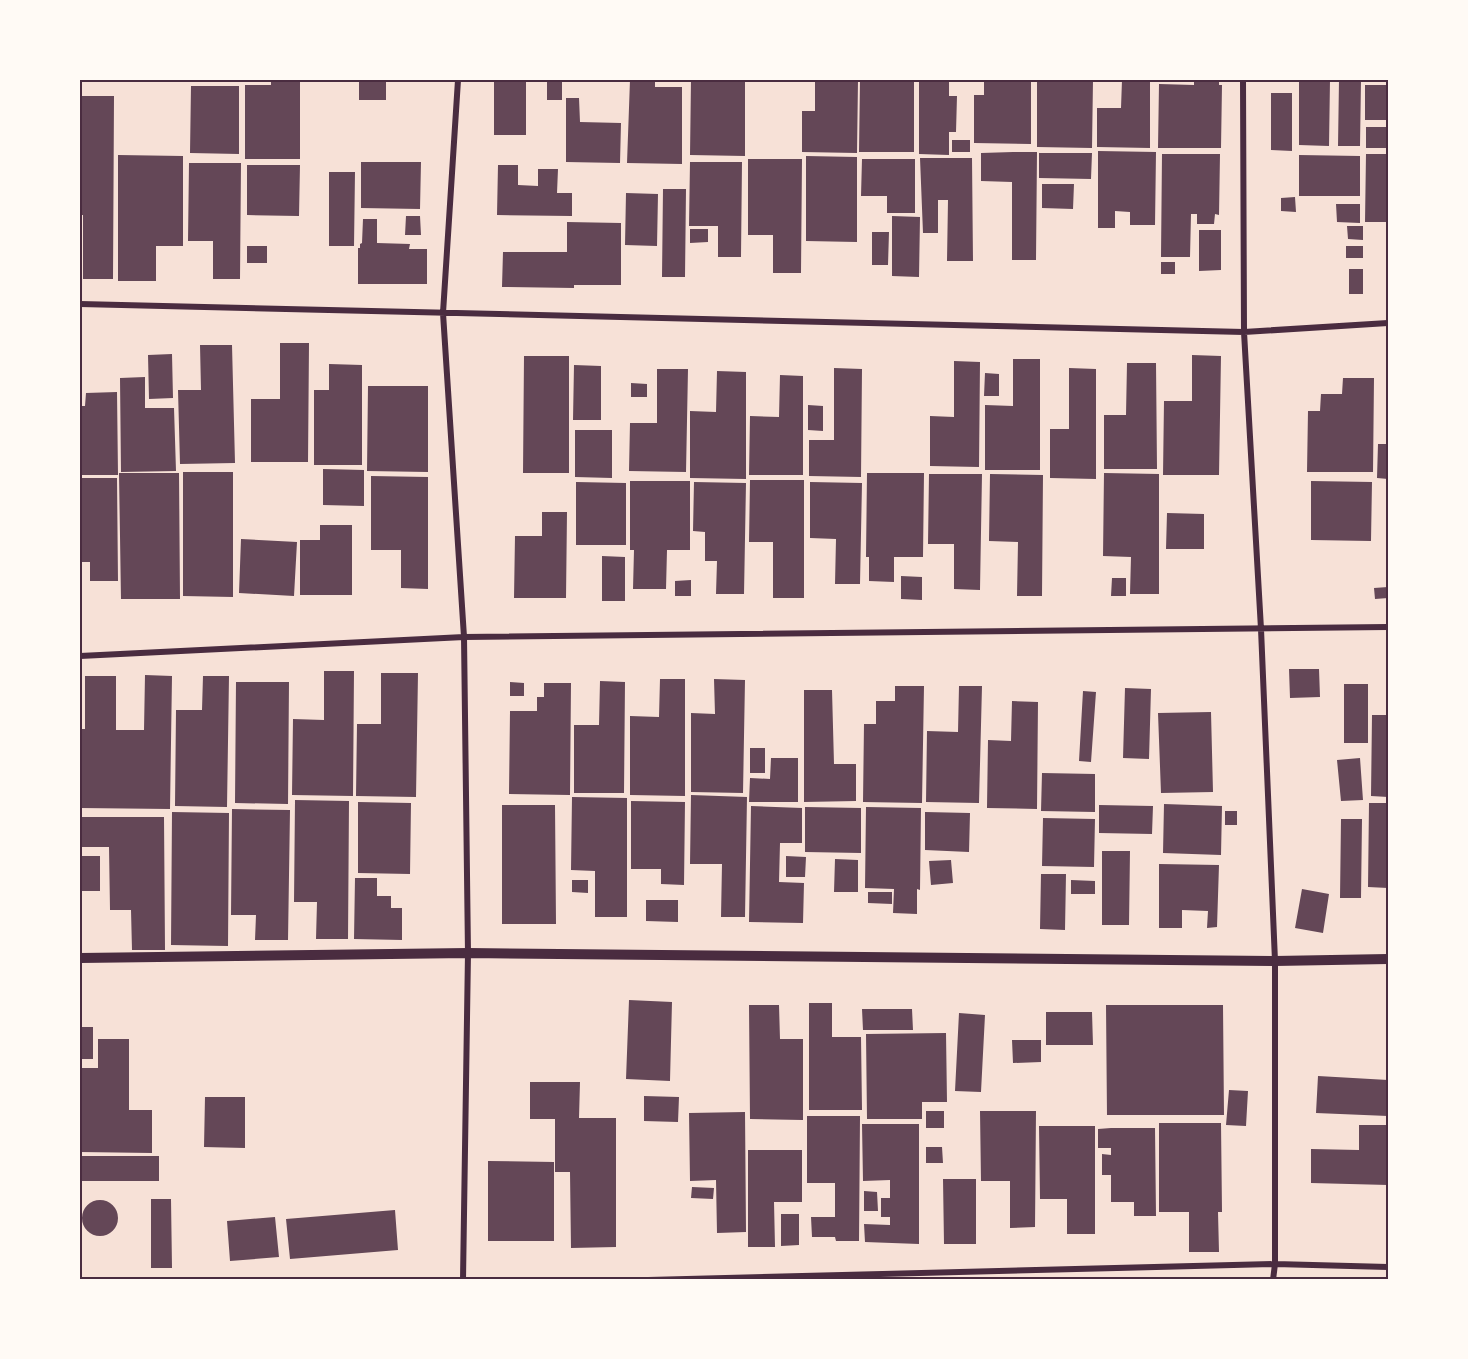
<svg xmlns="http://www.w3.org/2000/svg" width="1468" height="1359" font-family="'Space Grotesk',sans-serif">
<rect width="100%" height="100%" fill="#f7e1d7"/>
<path fill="#644757" d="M 271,80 L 300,80 L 300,159 L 245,159 L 245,85 L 271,85 Z
M 359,80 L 386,80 L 386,100 L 359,100 Z
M 494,80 L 526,80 L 526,135 L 494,135 Z
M 547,80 L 562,80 L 562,100 L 547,100 Z
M 630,80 L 655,80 L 655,87 L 682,87 L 682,164 L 627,163 Z
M 691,80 L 745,80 L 745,156 L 690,155 Z
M 815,80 L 858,80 L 857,153 L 802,152 L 802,111 L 815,111 Z
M 860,80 L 914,80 L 914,152 L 859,152 Z
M 919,80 L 949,80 L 949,96 L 957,96 L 956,132 L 949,132 L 949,155 L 919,154 Z
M 984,80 L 1034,80 L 1031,81 L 1031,144 L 974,143 L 974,95 L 984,95 Z
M 1037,80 L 1093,80 L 1092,148 L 1037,147 Z
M 1122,80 L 1150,80 L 1150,148 L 1097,147 L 1097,108 L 1121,108 Z
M 1194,80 L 1219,80 L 1219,85 L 1222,85 L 1221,148 L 1158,148 L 1159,84 L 1194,85 Z
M 1299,80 L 1330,80 L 1329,146 L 1299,145 Z
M 1339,80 L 1361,80 L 1360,146 L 1338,146 Z
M 1365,85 L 1388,85 L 1388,120 L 1365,120 Z
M 191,86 L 239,86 L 239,154 L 190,153 Z
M 1271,93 L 1292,93 L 1292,151 L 1271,150 Z
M 80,96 L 114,96 L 113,279 L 83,279 L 83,215 L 80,215 Z
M 566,98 L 579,98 L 580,122 L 621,123 L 620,163 L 566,162 Z
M 1366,127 L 1388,127 L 1388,148 L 1366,148 Z
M 952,140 L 970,140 L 970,152 L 952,152 Z
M 1098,151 L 1156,152 L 1155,225 L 1130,225 L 1130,212 L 1115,211 L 1115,228 L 1098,228 Z
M 1013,152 L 1037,152 L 1036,260 L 1012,260 L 1012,182 L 981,181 L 981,153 Z
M 1039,153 L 1092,153 L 1091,179 L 1039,178 Z
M 1162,154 L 1220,154 L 1219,215 L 1215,214 L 1214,224 L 1197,224 L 1197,214 L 1191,214 L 1190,257 L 1161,257 Z
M 1366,154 L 1388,154 L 1388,222 L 1365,222 Z
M 118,155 L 183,156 L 183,246 L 156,246 L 156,281 L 118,281 Z
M 1299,155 L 1360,156 L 1360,196 L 1299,196 Z
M 806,156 L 857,157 L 857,242 L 806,241 Z
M 920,158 L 972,158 L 973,261 L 947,261 L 948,200 L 938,200 L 938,233 L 923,233 Z
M 748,159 L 802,159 L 801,273 L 773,273 L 773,235 L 748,235 Z
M 862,159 L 915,159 L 915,213 L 887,213 L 887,196 L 861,196 Z
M 361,162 L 421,162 L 420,209 L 361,208 Z
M 690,162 L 742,162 L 741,257 L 718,257 L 718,226 L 689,226 Z
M 189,163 L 241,163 L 240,279 L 213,279 L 213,241 L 188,241 Z
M 247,165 L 300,165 L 299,216 L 247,215 Z
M 498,165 L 518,165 L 518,185 L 538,186 L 538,169 L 558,169 L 557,193 L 572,193 L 572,216 L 497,215 Z
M 329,172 L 355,172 L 354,246 L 329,246 Z
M 1042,184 L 1074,184 L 1073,209 L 1042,208 Z
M 663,189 L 686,189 L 685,277 L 662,277 Z
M 626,193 L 658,194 L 657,246 L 625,245 Z
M 1295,197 L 1296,212 L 1281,211 L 1281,198 Z
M 1336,204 L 1360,204 L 1360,223 L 1337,222 Z
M 406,216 L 420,216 L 421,235 L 405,235 Z
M 892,216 L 920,217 L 919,277 L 892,276 Z
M 363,219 L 377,219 L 377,243 L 410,244 L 409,249 L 427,249 L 427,284 L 358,284 L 358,248 L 360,248 L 360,244 L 362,243 Z
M 567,222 L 621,223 L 621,285 L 574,285 L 574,288 L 502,287 L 503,252 L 567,252 Z
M 1347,226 L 1363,226 L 1363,240 L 1348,239 Z
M 690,229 L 708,229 L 708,242 L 690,243 Z
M 1199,230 L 1221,230 L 1221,270 L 1199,271 Z
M 872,232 L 889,232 L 888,265 L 872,265 Z
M 247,246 L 267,246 L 267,263 L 247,263 Z
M 1346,246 L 1363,246 L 1363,258 L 1346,258 Z
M 1161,262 L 1175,262 L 1175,274 L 1161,274 Z
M 1349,269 L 1363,269 L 1363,294 L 1349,294 Z
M 280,343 L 309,343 L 308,462 L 251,462 L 251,399 L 280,399 Z
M 200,345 L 232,345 L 235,463 L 180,464 L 178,390 L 201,390 Z
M 172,354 L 173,398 L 149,399 L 148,355 Z
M 1192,355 L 1221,356 L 1219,475 L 1163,475 L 1164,401 L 1192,401 Z
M 524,356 L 569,356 L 569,473 L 523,473 Z
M 1013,359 L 1040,359 L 1040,470 L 985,470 L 985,405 L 1013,406 Z
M 954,361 L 980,362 L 979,467 L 930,466 L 930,416 L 954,417 Z
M 1127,363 L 1156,363 L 1157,469 L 1104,469 L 1104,415 L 1126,415 Z
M 329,364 L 362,365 L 362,465 L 314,465 L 314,390 L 329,390 Z
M 574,365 L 601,366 L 601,420 L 573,420 Z
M 834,368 L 862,369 L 861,477 L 809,476 L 809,440 L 834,440 Z
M 1069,368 L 1096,369 L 1096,479 L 1050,478 L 1050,429 L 1069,429 Z
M 657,369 L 688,369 L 686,472 L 629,471 L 630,423 L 657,423 Z
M 717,371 L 746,372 L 746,479 L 690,478 L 690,411 L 716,412 Z
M 985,373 L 999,374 L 999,396 L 984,396 Z
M 780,375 L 803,376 L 803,475 L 749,475 L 750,416 L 779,417 Z
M 145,377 L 145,408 L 174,408 L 176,471 L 121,472 L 120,378 Z
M 1343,378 L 1374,378 L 1373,472 L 1307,472 L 1308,411 L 1320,411 L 1321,394 L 1342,394 Z
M 631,383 L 647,384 L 647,397 L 631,397 Z
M 368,386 L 428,386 L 428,472 L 367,471 Z
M 117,392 L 118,475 L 80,475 L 80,406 L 85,406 L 86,393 Z
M 808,405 L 823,406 L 823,431 L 808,430 Z
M 575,430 L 612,430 L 612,478 L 575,477 Z
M 1378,444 L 1388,444 L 1388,479 L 1377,478 Z
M 323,469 L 364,470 L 364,506 L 323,505 Z
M 183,472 L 233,472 L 233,597 L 183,596 Z
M 119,473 L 179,473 L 180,599 L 121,599 Z
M 867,473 L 924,473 L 923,557 L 894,557 L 894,582 L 869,581 L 869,557 L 866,557 Z
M 1104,473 L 1159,474 L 1159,594 L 1130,594 L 1131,557 L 1103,556 Z
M 929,474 L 982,474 L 980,590 L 954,589 L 954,544 L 928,544 Z
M 990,474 L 1043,475 L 1042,596 L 1017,596 L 1018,542 L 989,541 Z
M 371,476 L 428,477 L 428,589 L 401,588 L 401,550 L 371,550 Z
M 80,478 L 117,478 L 118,581 L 90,581 L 90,562 L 80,562 Z
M 750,480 L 804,480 L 804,598 L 773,598 L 773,542 L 749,542 Z
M 630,481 L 690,481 L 690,550 L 667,550 L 666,589 L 633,589 L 634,550 L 630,550 Z
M 1311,481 L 1372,482 L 1371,541 L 1311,540 Z
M 576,482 L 626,483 L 626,545 L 576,545 Z
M 694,482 L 746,483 L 744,594 L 716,594 L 717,561 L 705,561 L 705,532 L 693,531 Z
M 810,482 L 862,483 L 860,584 L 835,584 L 836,539 L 810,538 Z
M 542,512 L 567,512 L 566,598 L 514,598 L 515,536 L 542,536 Z
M 1167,513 L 1204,514 L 1204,549 L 1166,549 Z
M 320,525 L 352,525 L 352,595 L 300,595 L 300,540 L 320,540 Z
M 241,539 L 297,542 L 294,596 L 239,593 Z
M 602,556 L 625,557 L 625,601 L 602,601 Z
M 901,576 L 922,577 L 922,600 L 901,599 Z
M 1112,578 L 1126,578 L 1126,596 L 1111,596 Z
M 691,580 L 691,596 L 675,596 L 675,581 Z
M 1388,587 L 1388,598 L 1375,599 L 1374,588 Z
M 1289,669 L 1319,669 L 1320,697 L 1290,698 Z
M 324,671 L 354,671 L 353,796 L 292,795 L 293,719 L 324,720 Z
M 381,673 L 418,673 L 416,797 L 356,796 L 357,724 L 381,724 Z
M 145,675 L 172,676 L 170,809 L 80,808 L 80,729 L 85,729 L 85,676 L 116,676 L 116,730 L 144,730 Z
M 203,676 L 229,676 L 227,807 L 175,806 L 176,710 L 202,710 Z
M 660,679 L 685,679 L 685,796 L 630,795 L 630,716 L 659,717 Z
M 714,679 L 745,680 L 743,793 L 691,792 L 691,713 L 715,714 Z
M 600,681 L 625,682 L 624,793 L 574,793 L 574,725 L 599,725 Z
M 236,682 L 289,682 L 288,804 L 235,803 Z
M 510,682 L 524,683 L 524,696 L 510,696 Z
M 544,683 L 571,683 L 570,795 L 509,794 L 510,711 L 537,711 L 537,697 L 544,697 Z
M 1344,684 L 1368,684 L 1368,743 L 1344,743 Z
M 895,686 L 924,686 L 922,803 L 863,802 L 864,724 L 876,724 L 876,701 L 895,701 Z
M 959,686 L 982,686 L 979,803 L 926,802 L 927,731 L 958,732 Z
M 1125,688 L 1151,689 L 1149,759 L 1123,758 Z
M 804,690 L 832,690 L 834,764 L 856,764 L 856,801 L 804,802 Z
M 1083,691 L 1096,692 L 1091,762 L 1079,761 Z
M 1012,701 L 1038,702 L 1037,809 L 987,808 L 988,740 L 1011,741 Z
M 1211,712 L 1213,792 L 1161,793 L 1158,713 Z
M 1372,715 L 1388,715 L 1388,797 L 1371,796 Z
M 750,748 L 765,748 L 765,773 L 750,773 Z
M 771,758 L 798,758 L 798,802 L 749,802 L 750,778 L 770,779 Z
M 1360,758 L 1363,800 L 1341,801 L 1337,760 Z
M 1042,773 L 1095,774 L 1095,812 L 1041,811 Z
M 691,795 L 747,797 L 745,917 L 721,917 L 722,864 L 690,864 Z
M 572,797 L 627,798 L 627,917 L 595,917 L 595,871 L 571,870 Z
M 295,800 L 349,801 L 348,939 L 316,939 L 317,902 L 294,902 Z
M 631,801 L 685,802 L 684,885 L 661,884 L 661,869 L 631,869 Z
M 358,802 L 411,803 L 410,874 L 358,873 Z
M 1369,803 L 1388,803 L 1388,888 L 1368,887 Z
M 1164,804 L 1222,806 L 1221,855 L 1163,853 Z
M 502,805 L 555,805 L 556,924 L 502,924 Z
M 1099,805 L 1153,806 L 1152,834 L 1099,833 Z
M 751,806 L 802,808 L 802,843 L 780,843 L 779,882 L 804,883 L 803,923 L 749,922 Z
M 805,807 L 861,808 L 861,853 L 805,852 Z
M 866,807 L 921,808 L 920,890 L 917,889 L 917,914 L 893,913 L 894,889 L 865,888 Z
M 232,809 L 290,810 L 288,940 L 255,940 L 256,915 L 231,915 Z
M 1225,811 L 1237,811 L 1237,825 L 1225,825 Z
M 172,812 L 229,813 L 228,946 L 171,945 Z
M 925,812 L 970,813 L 969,852 L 925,850 Z
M 80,817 L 164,817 L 165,950 L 132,950 L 131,910 L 110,910 L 109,847 L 80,847 Z
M 1043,818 L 1095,819 L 1094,867 L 1042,866 Z
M 1341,819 L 1362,819 L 1361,898 L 1340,898 Z
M 1102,851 L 1130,851 L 1129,925 L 1102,925 Z
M 80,856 L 100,856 L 100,891 L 80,891 Z
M 786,856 L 806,857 L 805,877 L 786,877 Z
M 835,859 L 858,860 L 858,892 L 834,892 Z
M 951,860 L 953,883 L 931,885 L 929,861 Z
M 1159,864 L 1219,865 L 1217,927 L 1207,928 L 1208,911 L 1182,910 L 1182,928 L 1159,928 Z
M 1041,874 L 1066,874 L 1065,930 L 1040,929 Z
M 355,878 L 377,878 L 377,896 L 391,896 L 391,908 L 402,908 L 402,940 L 354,939 Z
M 572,880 L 588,880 L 588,893 L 572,892 Z
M 1071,880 L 1095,881 L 1095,894 L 1071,894 Z
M 1302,889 L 1329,894 L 1323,933 L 1295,928 Z
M 868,892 L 892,892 L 892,904 L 868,903 Z
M 646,900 L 678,900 L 678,922 L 646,921 Z
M 629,1000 L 672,1002 L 670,1081 L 626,1079 Z
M 809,1003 L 832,1003 L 832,1037 L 861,1037 L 862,1110 L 809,1110 Z
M 749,1005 L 779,1005 L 780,1039 L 803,1039 L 803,1120 L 750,1119 Z
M 1106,1005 L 1223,1005 L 1224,1115 L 1107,1115 Z
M 862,1009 L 912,1009 L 913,1030 L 863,1030 Z
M 1046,1012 L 1092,1012 L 1093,1045 L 1046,1045 Z
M 959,1013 L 985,1015 L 981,1092 L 955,1091 Z
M 80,1027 L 93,1027 L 93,1059 L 80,1059 Z
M 946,1033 L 947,1102 L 922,1102 L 922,1119 L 867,1119 L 866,1034 Z
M 98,1039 L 129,1039 L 129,1110 L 152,1110 L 152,1153 L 80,1152 L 80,1068 L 98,1068 Z
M 1012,1040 L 1041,1040 L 1041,1062 L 1013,1063 Z
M 1318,1076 L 1388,1080 L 1388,1116 L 1316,1113 Z
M 530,1082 L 580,1082 L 579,1118 L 616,1118 L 616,1247 L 571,1248 L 570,1172 L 555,1172 L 555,1119 L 530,1119 Z
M 1229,1090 L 1248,1091 L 1246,1126 L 1226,1125 Z
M 644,1096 L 679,1097 L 678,1122 L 644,1121 Z
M 205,1097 L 245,1097 L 245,1148 L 204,1147 Z
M 926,1111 L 944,1111 L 944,1128 L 926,1128 Z
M 980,1111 L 1036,1111 L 1035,1227 L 1010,1228 L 1010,1181 L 981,1181 Z
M 745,1112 L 746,1232 L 717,1233 L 716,1180 L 690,1181 L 689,1113 Z
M 807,1116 L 860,1116 L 859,1241 L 836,1241 L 835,1237 L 812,1237 L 811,1217 L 835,1217 L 835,1183 L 807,1183 Z
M 1159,1123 L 1221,1123 L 1222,1212 L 1218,1212 L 1219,1252 L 1189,1252 L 1189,1212 L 1159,1212 Z
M 862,1124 L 919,1124 L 919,1244 L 865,1242 L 864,1224 L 890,1225 L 890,1217 L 881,1217 L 881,1198 L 890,1198 L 890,1180 L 863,1181 Z
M 1359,1125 L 1388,1125 L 1388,1185 L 1311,1183 L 1311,1149 L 1359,1150 Z
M 1039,1126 L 1095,1126 L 1095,1234 L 1067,1234 L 1067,1199 L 1040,1199 Z
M 1111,1128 L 1155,1128 L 1156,1216 L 1134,1216 L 1134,1202 L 1111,1202 L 1111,1175 L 1102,1175 L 1102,1154 L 1111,1155 L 1111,1148 L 1098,1148 L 1098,1129 Z
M 926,1147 L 942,1147 L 943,1163 L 926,1163 Z
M 748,1150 L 802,1150 L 802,1202 L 774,1202 L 775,1247 L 748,1247 Z
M 80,1156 L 159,1156 L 159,1181 L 80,1181 Z
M 488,1161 L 554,1162 L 554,1241 L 488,1241 Z
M 943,1179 L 976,1179 L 976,1244 L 944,1244 Z
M 692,1187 L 714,1188 L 713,1199 L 691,1198 Z
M 864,1191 L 877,1192 L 878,1211 L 864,1211 Z
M 151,1199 L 171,1199 L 172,1268 L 151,1268 Z
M82 1218a18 18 0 1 1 36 0a18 18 0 1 1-36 0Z
M 395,1210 L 398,1250 L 290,1259 L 286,1219 Z
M 781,1214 L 799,1214 L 799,1245 L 781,1246 Z
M 275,1217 L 279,1257 L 230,1261 L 227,1221 Z"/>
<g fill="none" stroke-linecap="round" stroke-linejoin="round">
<path stroke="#4a2c40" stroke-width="6" d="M 458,80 L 443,313 L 464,637 L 468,953 L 463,1280
M 1243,80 L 1244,332 L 1261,629 L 1275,961 L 1275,1264 L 1273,1280
M 80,304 L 1244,332 L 1388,323
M 80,656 L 464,637 L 1388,627
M 648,1280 L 1275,1264 L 1388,1267"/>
<path stroke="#4a2c40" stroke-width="10" d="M 80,958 L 468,953 L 1275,961 L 1388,959"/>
</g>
<rect width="1468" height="1359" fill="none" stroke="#fffaf5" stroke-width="162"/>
<rect x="81" y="81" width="1306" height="1197" fill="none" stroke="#4a2c40" stroke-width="2"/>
</svg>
